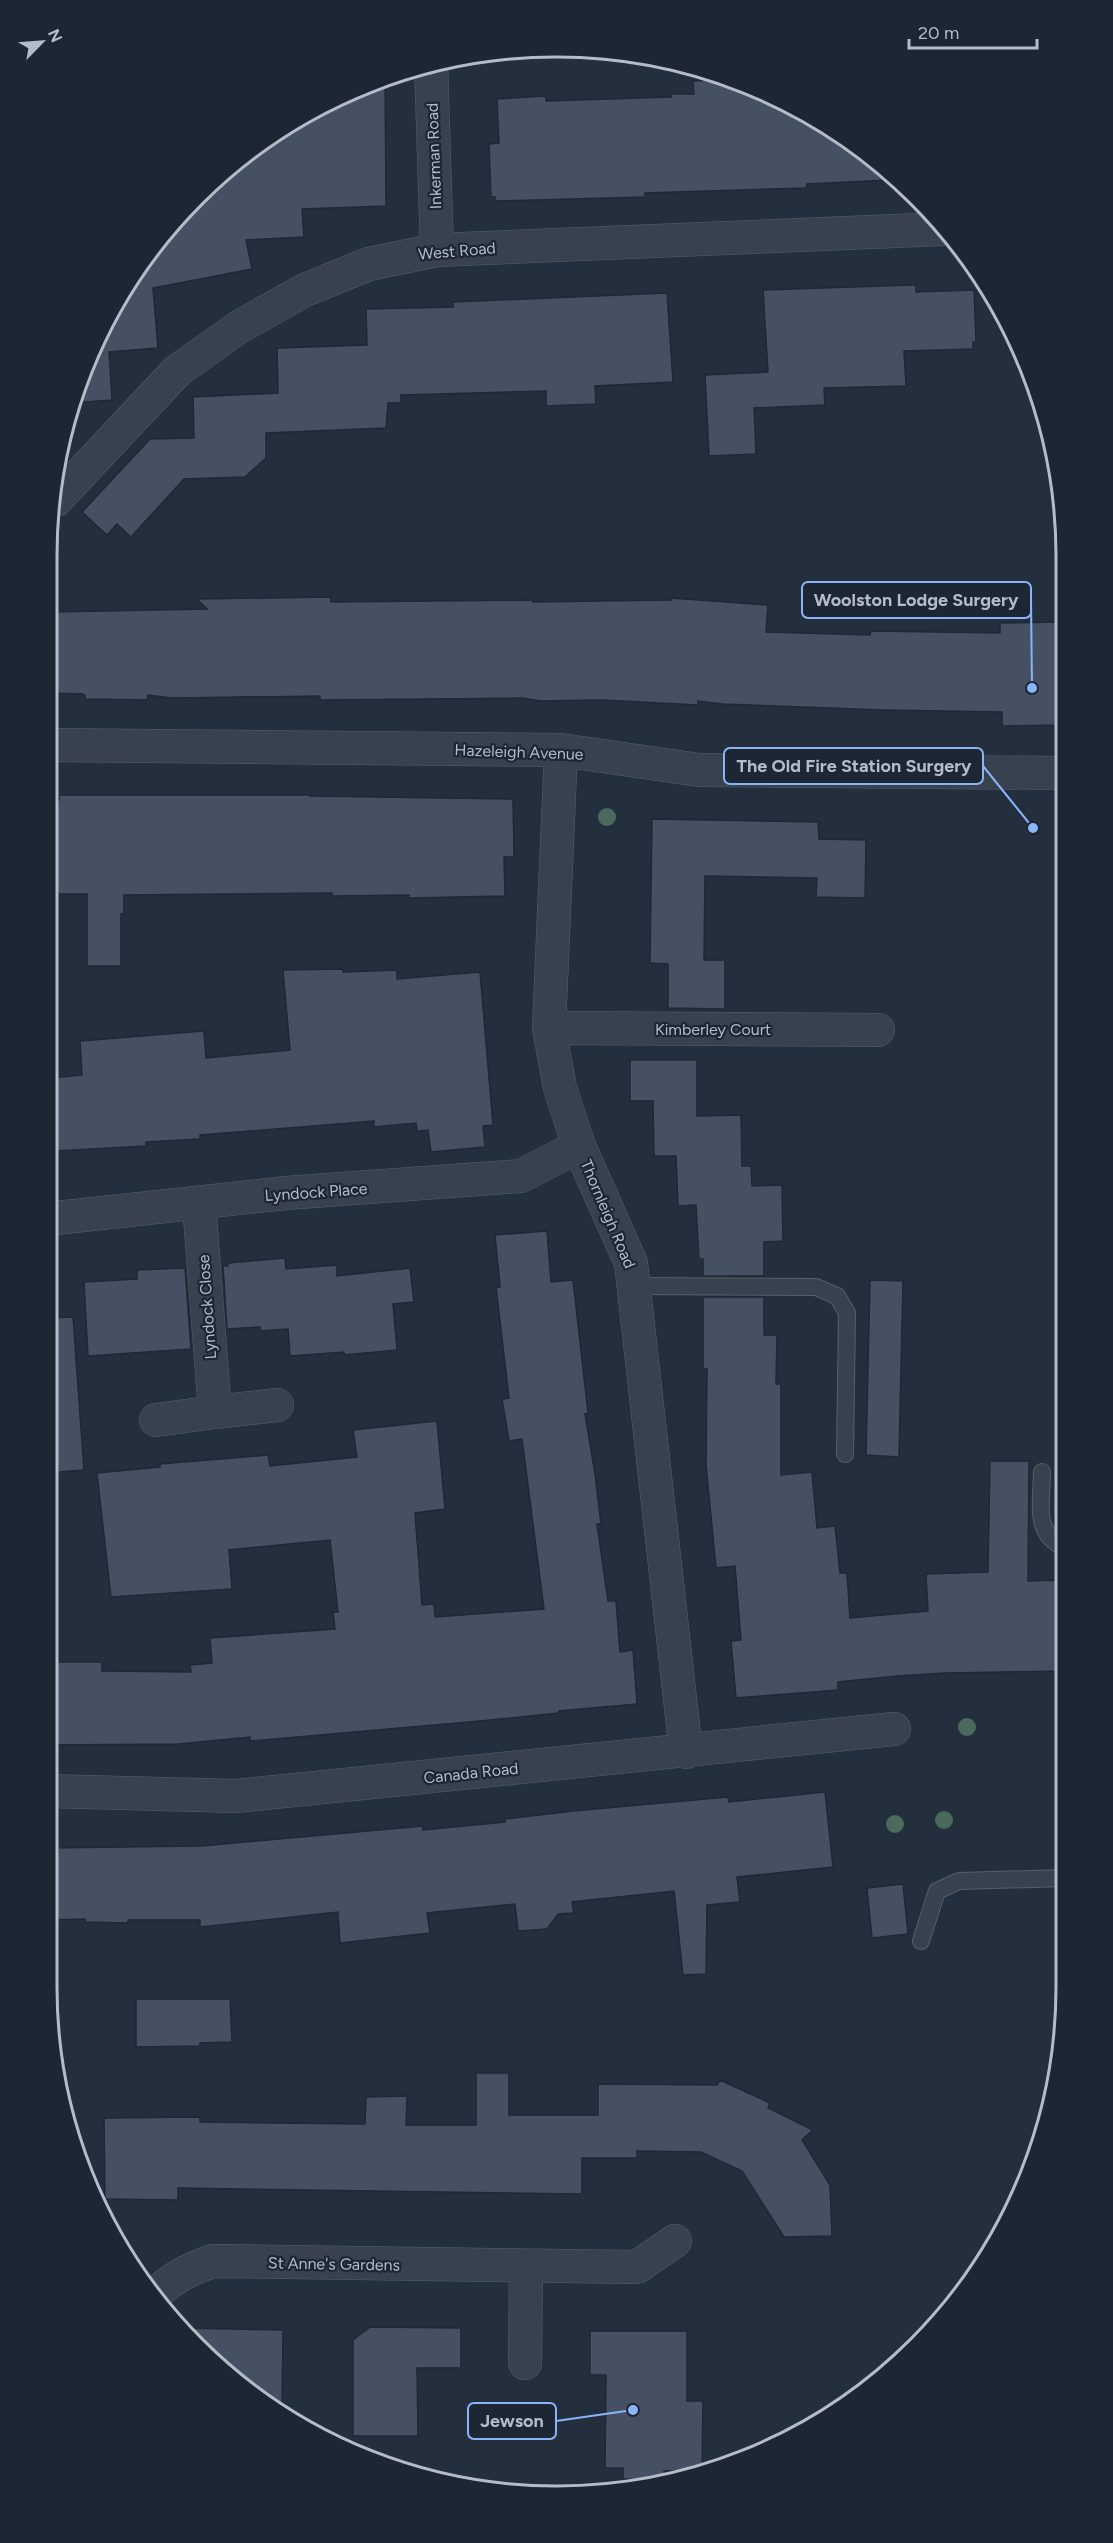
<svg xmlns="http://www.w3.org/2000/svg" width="1113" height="2543" font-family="Figtree,sans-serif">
<rect width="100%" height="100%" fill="#242f3e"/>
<path fill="#455162" stroke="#1f2835" stroke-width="1.5" d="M 385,79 L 386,206 L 302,209 L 304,237 L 246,240 L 252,269 L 153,288 L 158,348 L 109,352 L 112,400 L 72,403 L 74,392 L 115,301 L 173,220 L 246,152 L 331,99 Z
M 732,79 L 840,133 L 890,180 L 807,184 L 806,188 L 645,193 L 645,197 L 495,201 L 495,197 L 491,197 L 489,144 L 499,143 L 497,99 L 546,96 L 546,101 L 671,97 L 671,94 L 694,94 L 693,81 Z
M 912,285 L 916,285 L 916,292 L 974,290 L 976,342 L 973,342 L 973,349 L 904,351 L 906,386 L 824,388 L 825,405 L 754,408 L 756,454 L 709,456 L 705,375 L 768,372 L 763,290 Z
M 667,293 L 673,382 L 595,386 L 596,404 L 546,406 L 546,391 L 401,395 L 401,403 L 388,403 L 386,428 L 266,433 L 266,458 L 245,477 L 184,479 L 131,537 L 117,524 L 107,535 L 82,512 L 150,439 L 194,438 L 193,397 L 278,393 L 277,348 L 367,345 L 366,309 L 453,307 L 453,302 Z
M 331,597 L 331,602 L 533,600 L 533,602 L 671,600 L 671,598 L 768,605 L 766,632 L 870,635 L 871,631 L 1000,633 L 1000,623 L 1062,622 L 1063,725 L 1002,726 L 1002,712 L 883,710 L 723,704 L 698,701 L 698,705 L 602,700 L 540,701 L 523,698 L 320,700 L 320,696 L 172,698 L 148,695 L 147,700 L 85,699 L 85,695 L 82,694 L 46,693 L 46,641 L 49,641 L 50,612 L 207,609 L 197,599 Z
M 59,795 L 310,795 L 310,796 L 513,799 L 514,857 L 504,857 L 505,896 L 408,898 L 409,895 L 332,896 L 332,893 L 124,895 L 124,914 L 121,914 L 121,966 L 87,966 L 87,894 L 46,894 L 46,800 L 59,800 Z
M 652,819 L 818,822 L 819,839 L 866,840 L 865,898 L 816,897 L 817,878 L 705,876 L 704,960 L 725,960 L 725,1009 L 668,1008 L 668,964 L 650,963 Z
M 343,969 L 343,972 L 397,970 L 397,979 L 480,972 L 493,1125 L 483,1126 L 485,1147 L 431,1152 L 428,1130 L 417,1131 L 416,1123 L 374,1127 L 374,1121 L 200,1135 L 200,1139 L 146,1142 L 146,1146 L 55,1151 L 55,1143 L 46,1144 L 46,1105 L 52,1104 L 50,1078 L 82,1075 L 80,1041 L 204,1031 L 206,1058 L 290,1050 L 283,970 Z
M 630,1060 L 697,1060 L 697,1116 L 741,1115 L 742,1166 L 751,1166 L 752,1186 L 782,1185 L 783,1241 L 764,1242 L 764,1276 L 703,1276 L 703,1259 L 699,1259 L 696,1205 L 678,1206 L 676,1156 L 654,1156 L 653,1101 L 630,1101 Z
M 547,1231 L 551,1282 L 573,1280 L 588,1413 L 585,1414 L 595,1474 L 601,1524 L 597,1524 L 608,1601 L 616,1601 L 620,1652 L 633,1650 L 637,1704 L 559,1711 L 559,1713 L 480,1721 L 250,1741 L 250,1737 L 178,1744 L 46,1745 L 46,1662 L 102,1662 L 102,1671 L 191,1672 L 190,1665 L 212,1663 L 210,1638 L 335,1629 L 333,1612 L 338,1612 L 330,1540 L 229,1550 L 232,1589 L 111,1597 L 97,1473 L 160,1467 L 160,1464 L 268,1455 L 270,1466 L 357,1457 L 353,1430 L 437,1421 L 445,1509 L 415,1513 L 422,1605 L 434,1604 L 435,1617 L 544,1609 L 522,1439 L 509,1441 L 502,1399 L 509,1398 L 496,1287 L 500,1287 L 495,1235 Z
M 285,1258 L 286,1269 L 337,1265 L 337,1276 L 410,1268 L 414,1302 L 393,1304 L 397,1350 L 344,1355 L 344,1352 L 290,1356 L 288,1329 L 260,1331 L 260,1327 L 227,1329 L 223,1266 L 228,1266 L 228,1263 Z
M 185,1268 L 191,1349 L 88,1356 L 84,1282 L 137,1279 L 137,1270 Z
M 870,1280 L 903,1281 L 899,1457 L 866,1455 Z
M 703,1297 L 764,1297 L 764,1335 L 777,1335 L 776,1384 L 781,1384 L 781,1475 L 812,1472 L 817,1528 L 835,1526 L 840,1573 L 847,1573 L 850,1618 L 928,1611 L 926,1574 L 988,1572 L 990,1461 L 1029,1461 L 1028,1581 L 1065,1580 L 1066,1671 L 946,1673 L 898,1676 L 838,1682 L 838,1690 L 736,1698 L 731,1641 L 741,1640 L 735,1566 L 716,1568 L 706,1465 L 707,1369 L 703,1369 Z
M 73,1317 L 84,1470 L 46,1473 L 46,1318 Z
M 825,1792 L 833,1867 L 737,1877 L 740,1902 L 707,1905 L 706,1974 L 683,1975 L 674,1891 L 572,1902 L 574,1913 L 558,1914 L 547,1929 L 518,1931 L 515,1904 L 427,1913 L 430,1933 L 340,1943 L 338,1912 L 200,1927 L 200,1920 L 128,1920 L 128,1923 L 86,1922 L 85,1919 L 48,1920 L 47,1848 L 202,1846 L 423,1826 L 423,1830 L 505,1822 L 505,1819 L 573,1811 L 728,1797 L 729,1802 Z
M 903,1884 L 908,1934 L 872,1938 L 867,1888 Z
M 136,1999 L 230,1999 L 232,2042 L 200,2043 L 200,2046 L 136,2047 Z
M 476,2073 L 509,2073 L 509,2115 L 598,2115 L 598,2084 L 717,2085 L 720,2080 L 770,2103 L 768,2108 L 813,2130 L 802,2140 L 830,2185 L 832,2236 L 784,2237 L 742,2171 L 701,2152 L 637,2151 L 637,2158 L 582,2158 L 582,2194 L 178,2188 L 178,2200 L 105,2199 L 104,2118 L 200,2117 L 200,2122 L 365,2124 L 366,2097 L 407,2096 L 406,2125 L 476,2125 Z
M 370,2327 L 461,2328 L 461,2368 L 417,2368 L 418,2436 L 353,2436 L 353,2340 Z
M 180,2328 L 283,2330 L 282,2412 L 229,2369 Z
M 590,2331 L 687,2331 L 687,2401 L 703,2401 L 702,2471 L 664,2471 L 665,2479 L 623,2479 L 623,2468 L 605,2468 L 606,2375 L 590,2375 Z"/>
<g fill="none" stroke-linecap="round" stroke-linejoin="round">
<g stroke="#565f6c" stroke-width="18">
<path id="service" d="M 635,1286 L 816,1287 L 837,1296 L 847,1313 L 845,1454
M 1042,1472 C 1042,1502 1032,1533 1065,1548
M 921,1941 L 937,1891 L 959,1881 L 1066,1878"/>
</g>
<g stroke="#565f6c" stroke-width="34">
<path id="minor" d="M 431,63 L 437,250
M 56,500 L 177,371 L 239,327 L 305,290 L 369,264 L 437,250 L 943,229
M 47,745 L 561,750 L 699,770 L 1063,773
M 561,750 L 549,1028 L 560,1088 L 579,1146 L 631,1263 L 686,1752
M 549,1028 L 878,1030
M 47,1219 L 286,1193 L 521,1176 L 579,1146
M 215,1412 L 277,1405
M 156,1420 L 215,1412 L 199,1203
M 47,1791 L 236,1796 L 894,1729
M 154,2296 C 172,2278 189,2269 213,2261 L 637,2267 L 675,2241
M 525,2363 L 526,2267"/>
</g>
<use href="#service" stroke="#38414e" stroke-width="16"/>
<use href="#minor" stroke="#38414e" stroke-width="33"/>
</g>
<g fill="#4b6a5d">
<circle cx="607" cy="817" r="9"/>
<circle cx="967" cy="1727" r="9"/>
<circle cx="944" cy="1820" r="9"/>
<circle cx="895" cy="1824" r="9"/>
</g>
<g text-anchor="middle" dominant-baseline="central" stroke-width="4.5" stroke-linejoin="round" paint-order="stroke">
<g font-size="16" fill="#b4bcc9" stroke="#1d2633">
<text transform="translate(434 156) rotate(-92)">Inkerman Road</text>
<text transform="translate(457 251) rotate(-5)">West Road</text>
<text transform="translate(519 752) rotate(2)">Hazeleigh Avenue</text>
<text x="713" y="1029">Kimberley Court</text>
<text transform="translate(316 1192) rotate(-4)">Lyndock Place</text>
<text transform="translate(608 1214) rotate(67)">Thornleigh Road</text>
<text transform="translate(207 1307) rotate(-94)">Lyndock Close</text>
<text transform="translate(471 1773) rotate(-6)">Canada Road</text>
<text transform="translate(334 2264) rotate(1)">St Anne's Gardens</text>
</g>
</g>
<path d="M0 0H1113V2543H0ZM556 57H557A499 499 0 0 1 1056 556V1987A499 499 0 0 1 557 2486H556A499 499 0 0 1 57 1987V556A499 499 0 0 1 556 57Z" fill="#1d2633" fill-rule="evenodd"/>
<path fill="none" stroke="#b4bcc9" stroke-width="3" d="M556 57H557A499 499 0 0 1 1056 556V1987A499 499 0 0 1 557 2486H556A499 499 0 0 1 57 1987V556A499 499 0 0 1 556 57Z"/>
<path fill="none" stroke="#8ab4f8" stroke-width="2" d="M1032 688L1031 600M1033 828L983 766M633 2410L556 2421"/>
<g fill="#8ab4f8" stroke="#1d2633" stroke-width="2">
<circle cx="1032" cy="688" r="6"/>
<circle cx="1033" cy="828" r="6"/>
<circle cx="633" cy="2410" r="6"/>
</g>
<g fill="#1d2633" stroke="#8ab4f8" stroke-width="2">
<rect x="802" y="582" width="229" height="36" rx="6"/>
<rect x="724" y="748" width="259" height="36" rx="6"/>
<rect x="468" y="2403" width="88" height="36" rx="6"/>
</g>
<g font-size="18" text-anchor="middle" font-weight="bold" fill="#b4bcc9">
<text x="916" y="606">Woolston Lodge Surgery</text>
<text x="854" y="772">The Old Fire Station Surgery</text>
<text x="512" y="2427">Jewson</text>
</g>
<g transform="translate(42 42) rotate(65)" stroke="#1d2633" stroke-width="4.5" paint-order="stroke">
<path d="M0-4.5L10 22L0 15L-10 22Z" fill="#b4bcc9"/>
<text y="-9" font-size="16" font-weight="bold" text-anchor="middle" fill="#b4bcc9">N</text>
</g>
<path d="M909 39v9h128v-9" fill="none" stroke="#b4bcc9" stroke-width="3"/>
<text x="918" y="39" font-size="18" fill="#b4bcc9" stroke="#1d2633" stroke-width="4.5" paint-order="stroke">20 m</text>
</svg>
